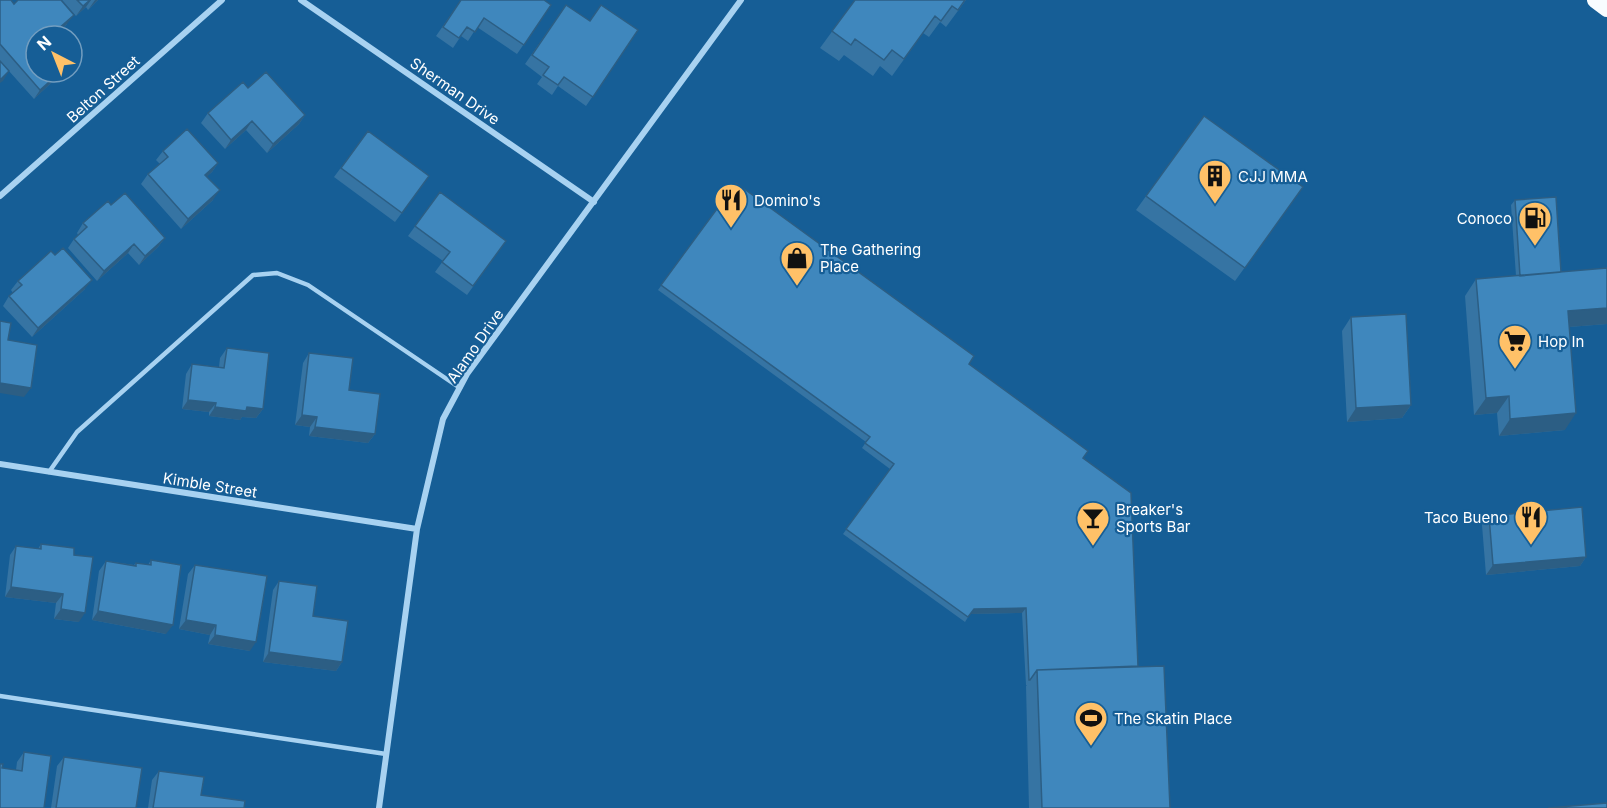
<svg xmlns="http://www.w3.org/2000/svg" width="1607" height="808" font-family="Inter,sans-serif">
<rect width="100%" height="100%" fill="#165e96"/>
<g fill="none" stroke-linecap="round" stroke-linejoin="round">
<path stroke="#a8d2f1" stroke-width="4.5" d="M 49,472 L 77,432 L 253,275 L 277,273 L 308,285 L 460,388
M 0,696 L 386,754"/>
<path stroke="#a8d2f1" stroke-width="6" d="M 301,0 L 594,202
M 0,196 L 222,0
M 0,464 L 417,529
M 379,808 L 417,529 L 443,419 L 467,374 L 741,0"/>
<path stroke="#f8fcff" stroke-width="16" d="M 1595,0 L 1607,9"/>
</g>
<path fill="#3674a3" d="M 0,0 L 14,4 L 67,24 L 54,36 L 36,36 L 36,72 L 57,75 L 50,84 L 34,99 L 0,61 Z
M 62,0 L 98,0 L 88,10 L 86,7 L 76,16 Z
M 461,0 L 551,5 L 517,54 L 477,27 L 468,41 L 461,36 L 453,48 L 436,36 Z
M 855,0 L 966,0 L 946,27 L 940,22 L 929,37 L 923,33 L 892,76 L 880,66 L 873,76 L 844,55 L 839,61 L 820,48 Z
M 566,5 L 590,21 L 638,30 L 586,106 L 558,86 L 552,95 L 537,84 L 542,77 L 525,64 Z
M 248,88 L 305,115 L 299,124 L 267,153 L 246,130 L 225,149 L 201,123 L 208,113 Z
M 1204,116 L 1303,187 L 1235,281 L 1136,210 Z
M 368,131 L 429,176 L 395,222 L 334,177 Z
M 163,151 L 218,163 L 212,172 L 207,176 L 213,200 L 181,229 L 141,184 L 148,174 L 160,164 L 156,160 Z
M 736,183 L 969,364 L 1084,458 L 1138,666 L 1170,808 L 1029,808 L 1026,686 L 1027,685 L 1026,685 L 1022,613 L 970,614 L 965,622 L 843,534 L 890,469 L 862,448 L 866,442 L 658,290 Z
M 440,192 L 506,241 L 467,295 L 435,272 L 443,261 L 408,236 Z
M 1515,200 L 1561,272 L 1607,268 L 1607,324 L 1569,327 L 1565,430 L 1499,436 L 1497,413 L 1474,415 L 1465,296 L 1476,279 L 1516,276 L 1511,205 Z
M 111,205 L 165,238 L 158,247 L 139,265 L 128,253 L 97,281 L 68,248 L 74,239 L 78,235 L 77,233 L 83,223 Z
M 18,281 L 85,289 L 32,337 L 3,306 L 9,296 L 13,293 L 11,290 Z
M 1351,317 L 1411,405 L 1402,418 L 1347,422 L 1342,331 Z
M 227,348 L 263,409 L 256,418 L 242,417 L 240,420 L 209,416 L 209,412 L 182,409 L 186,374 L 192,364 L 219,367 L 220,358 Z
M 309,353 L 349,390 L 375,434 L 368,443 L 309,436 L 310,427 L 295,425 L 303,363 Z
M 1489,516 L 1586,557 L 1580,566 L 1486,575 L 1482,525 Z
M 41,544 L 74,555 L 79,622 L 54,619 L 56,603 L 5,597 L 10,555 L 16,546 L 38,549 Z
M 151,560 L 166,634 L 92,620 L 99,571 L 106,561 L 134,565 L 136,563 L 148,565 Z
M 195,565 L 250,651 L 208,644 L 210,635 L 179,629 L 188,574 Z
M 279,581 L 313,616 L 342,662 L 336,671 L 263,662 L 273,590 Z
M 24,752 L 44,808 L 2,768 L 16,770 L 17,762 Z
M 64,757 L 136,808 L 51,808 L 57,766 Z
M 159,771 L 201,795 L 244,808 L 148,808 L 152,780 Z"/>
<path fill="#2c5e84" d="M 90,0 L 91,0 L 86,7 L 76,16 L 83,6 Z
M 95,0 L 98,0 L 88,10 Z
M 74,15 L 67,24 L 54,36 L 50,36 Z
M 9,71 L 3,81 L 0,83 L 0,80 Z
M 57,75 L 50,84 L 34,99 L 40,90 Z
M 305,115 L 299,124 L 267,153 L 273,144 Z
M 252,121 L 246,130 L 225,149 L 231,140 Z
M 218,163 L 212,172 L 199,184 L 205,175 Z
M 220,190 L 213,200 L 181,229 L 188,219 Z
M 165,238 L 158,247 L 139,265 L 145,256 Z
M 134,244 L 128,253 L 97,281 L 104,271 Z
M 92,280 L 85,289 L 32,337 L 38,328 Z
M 1607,308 L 1607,324 L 1556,328 L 1568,311 Z
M 0,383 L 31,388 L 24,397 L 0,393 Z
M 1509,396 L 1497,413 L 1474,415 L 1486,398 Z
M 188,400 L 216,403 L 209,412 L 182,409 Z
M 1411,405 L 1402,418 L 1347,422 L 1356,408 Z
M 215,407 L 247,407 L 263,409 L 256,418 L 242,417 L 240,420 L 209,416 Z
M 1576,413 L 1565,430 L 1499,436 L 1510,419 Z
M 302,415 L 317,417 L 310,427 L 295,425 Z
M 315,427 L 375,434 L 368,443 L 309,436 Z
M 1586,557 L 1580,566 L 1486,575 L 1493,565 Z
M 11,587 L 63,594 L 56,603 L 5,597 Z
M 1026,608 L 1022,613 L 970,614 L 974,609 Z
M 61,609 L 85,613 L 79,622 L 54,619 Z
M 98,611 L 173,625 L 166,634 L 92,620 Z
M 186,620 L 216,625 L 210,635 L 179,629 Z
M 215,635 L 256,642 L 250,651 L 208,644 Z
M 269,652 L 342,662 L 336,671 L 263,662 Z"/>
<path fill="#3f87bd" stroke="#2c5e84" stroke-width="1.5" d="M 0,0 L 11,0 L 14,4 L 18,0 L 61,0 L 74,15 L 50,36 L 36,36 L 36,72 L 54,72 L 57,75 L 40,90 L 0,44 Z
M 77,0 L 90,0 L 83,6 Z
M 461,0 L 544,0 L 551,5 L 524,45 L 484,18 L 475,32 L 467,27 L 459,38 L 443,27 Z
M 855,0 L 965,0 L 958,10 L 952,6 L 941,21 L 935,16 L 904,59 L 892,50 L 884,60 L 855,39 L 851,45 L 832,31 Z
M 566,5 L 590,21 L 601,5 L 638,30 L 593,97 L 564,77 L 558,85 L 543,75 L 549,67 L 532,55 Z
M 0,61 L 9,71 L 0,80 Z
M 266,72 L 305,115 L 273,144 L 252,121 L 231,140 L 208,113 L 243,82 L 248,88 Z
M 1204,116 L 1303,187 L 1245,268 L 1146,196 Z
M 187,129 L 218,163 L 205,175 L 220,190 L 188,219 L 148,174 L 168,157 L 163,151 Z
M 368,131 L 429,176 L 402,213 L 341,168 Z
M 736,183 L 974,356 L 969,364 L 1088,451 L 1083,458 L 1131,493 L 1138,666 L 1037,670 L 1030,680 L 1029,680 L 1026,608 L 974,609 L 968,617 L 846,529 L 894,464 L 865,443 L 870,437 L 661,285 Z
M 440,192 L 506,241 L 473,286 L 442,262 L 450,252 L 415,226 Z
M 125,193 L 165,238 L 145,256 L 134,244 L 104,271 L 74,239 L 87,227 L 83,223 L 108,201 L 111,205 Z
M 1556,197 L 1561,272 L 1520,276 L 1515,200 Z
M 63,248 L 92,280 L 38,328 L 9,296 L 22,285 L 18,281 L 51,251 L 55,255 Z
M 1607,268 L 1607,308 L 1568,311 L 1576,413 L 1510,419 L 1509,396 L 1486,398 L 1476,279 Z
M 1406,314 L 1411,405 L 1356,408 L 1351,317 Z
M 0,321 L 11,323 L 8,340 L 37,345 L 31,388 L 0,383 Z
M 227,348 L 269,353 L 263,409 L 247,407 L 246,411 L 215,407 L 216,403 L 188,400 L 192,364 L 224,368 Z
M 309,353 L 353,358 L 349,390 L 380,394 L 375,434 L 315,427 L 317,417 L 302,415 Z
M 1582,507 L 1586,557 L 1493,565 L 1489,516 Z
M 41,544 L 74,548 L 74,555 L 93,557 L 85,613 L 61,609 L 63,594 L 11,587 L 16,546 L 41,549 Z
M 151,560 L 181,565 L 173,625 L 98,611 L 106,561 L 136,566 L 136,563 L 151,565 Z
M 195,565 L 267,576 L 256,642 L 215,635 L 216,625 L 186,620 Z
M 279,581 L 317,586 L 313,616 L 348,621 L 342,662 L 269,652 Z
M 1164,666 L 1170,808 L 1042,808 L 1037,670 Z
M 24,752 L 51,756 L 44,808 L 0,808 L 0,764 L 3,764 L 2,768 L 22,771 Z
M 64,757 L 142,768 L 136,808 L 56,808 Z
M 159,771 L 204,777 L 201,795 L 245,801 L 244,808 L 153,808 Z
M 1607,803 L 1607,808 L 1548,808 Z"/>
<defs>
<g id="building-pin" transform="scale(1.725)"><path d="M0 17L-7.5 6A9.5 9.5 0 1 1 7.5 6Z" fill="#ffc168" stroke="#165e96"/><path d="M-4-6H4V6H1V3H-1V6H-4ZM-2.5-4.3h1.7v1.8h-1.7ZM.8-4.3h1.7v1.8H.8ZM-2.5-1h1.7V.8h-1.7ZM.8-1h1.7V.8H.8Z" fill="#111"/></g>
<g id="restaurant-pin" transform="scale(1.725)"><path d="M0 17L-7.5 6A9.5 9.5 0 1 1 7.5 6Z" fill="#ffc168" stroke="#165e96"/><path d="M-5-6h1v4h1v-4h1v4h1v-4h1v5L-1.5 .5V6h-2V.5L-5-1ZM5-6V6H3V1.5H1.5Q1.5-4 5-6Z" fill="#111"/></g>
<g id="fuel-pin" transform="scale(1.725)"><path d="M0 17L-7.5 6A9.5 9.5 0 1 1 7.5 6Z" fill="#ffc168" stroke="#165e96"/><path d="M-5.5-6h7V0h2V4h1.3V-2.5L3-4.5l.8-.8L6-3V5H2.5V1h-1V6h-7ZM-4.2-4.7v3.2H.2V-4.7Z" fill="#111"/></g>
<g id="shop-pin" transform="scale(1.725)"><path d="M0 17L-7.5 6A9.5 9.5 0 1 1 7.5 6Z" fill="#ffc168" stroke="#165e96"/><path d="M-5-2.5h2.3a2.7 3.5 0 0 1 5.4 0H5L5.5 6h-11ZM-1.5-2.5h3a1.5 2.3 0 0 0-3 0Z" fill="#111"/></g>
<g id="supermarket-pin" transform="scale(1.725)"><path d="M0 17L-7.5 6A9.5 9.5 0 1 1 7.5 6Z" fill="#ffc168" stroke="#165e96"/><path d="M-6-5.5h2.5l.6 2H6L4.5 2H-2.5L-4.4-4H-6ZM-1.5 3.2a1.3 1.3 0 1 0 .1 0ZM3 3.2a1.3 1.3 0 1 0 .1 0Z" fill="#111"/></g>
<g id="bar-pin" transform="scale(1.725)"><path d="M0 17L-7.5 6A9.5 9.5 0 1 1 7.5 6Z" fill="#ffc168" stroke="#165e96"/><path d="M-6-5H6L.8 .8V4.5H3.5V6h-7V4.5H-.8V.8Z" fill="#111"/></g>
<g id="stadium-pin" transform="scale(1.725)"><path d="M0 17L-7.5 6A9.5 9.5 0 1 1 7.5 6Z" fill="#ffc168" stroke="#165e96"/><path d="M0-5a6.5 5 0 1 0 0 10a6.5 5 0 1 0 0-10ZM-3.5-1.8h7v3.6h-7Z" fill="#111"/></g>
</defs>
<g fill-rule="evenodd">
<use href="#building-pin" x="1215" y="176"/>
<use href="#restaurant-pin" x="731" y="200"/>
<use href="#fuel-pin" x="1535" y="218"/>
<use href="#shop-pin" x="797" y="258"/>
<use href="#supermarket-pin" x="1515" y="341"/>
<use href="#restaurant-pin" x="1531" y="517"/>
<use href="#bar-pin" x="1093" y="518"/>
<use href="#stadium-pin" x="1091" y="718"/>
</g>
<g text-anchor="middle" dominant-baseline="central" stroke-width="4.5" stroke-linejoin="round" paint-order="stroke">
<g font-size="15" fill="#fff" stroke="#165e96">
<text transform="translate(103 89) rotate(-42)">Belton Street</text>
<text transform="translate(455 91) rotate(35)">Sherman Drive</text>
<text transform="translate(475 346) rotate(-55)">Alamo Drive</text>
<text transform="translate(210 485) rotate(9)">Kimble Street</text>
</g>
<g font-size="15" fill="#fff" stroke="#165e96" text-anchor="start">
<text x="1238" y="176">CJJ MMA</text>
<text x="754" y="200">Domino's</text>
<text x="1512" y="218" text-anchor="end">Conoco</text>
<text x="820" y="249">The Gathering<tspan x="820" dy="17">Place</tspan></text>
<text x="1538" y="341">Hop In</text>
<text x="1116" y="509">Breaker's<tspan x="1116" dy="17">Sports Bar</tspan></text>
<text x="1508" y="517" text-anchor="end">Taco Bueno</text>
<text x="1114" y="718">The Skatin Place</text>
</g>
</g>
<g transform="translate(54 54) rotate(318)"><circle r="28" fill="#165e96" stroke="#739ec0" stroke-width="1.5"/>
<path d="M0-4.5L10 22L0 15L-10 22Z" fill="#ffc168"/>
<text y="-9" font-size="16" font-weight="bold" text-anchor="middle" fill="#ffffff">N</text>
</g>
</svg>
